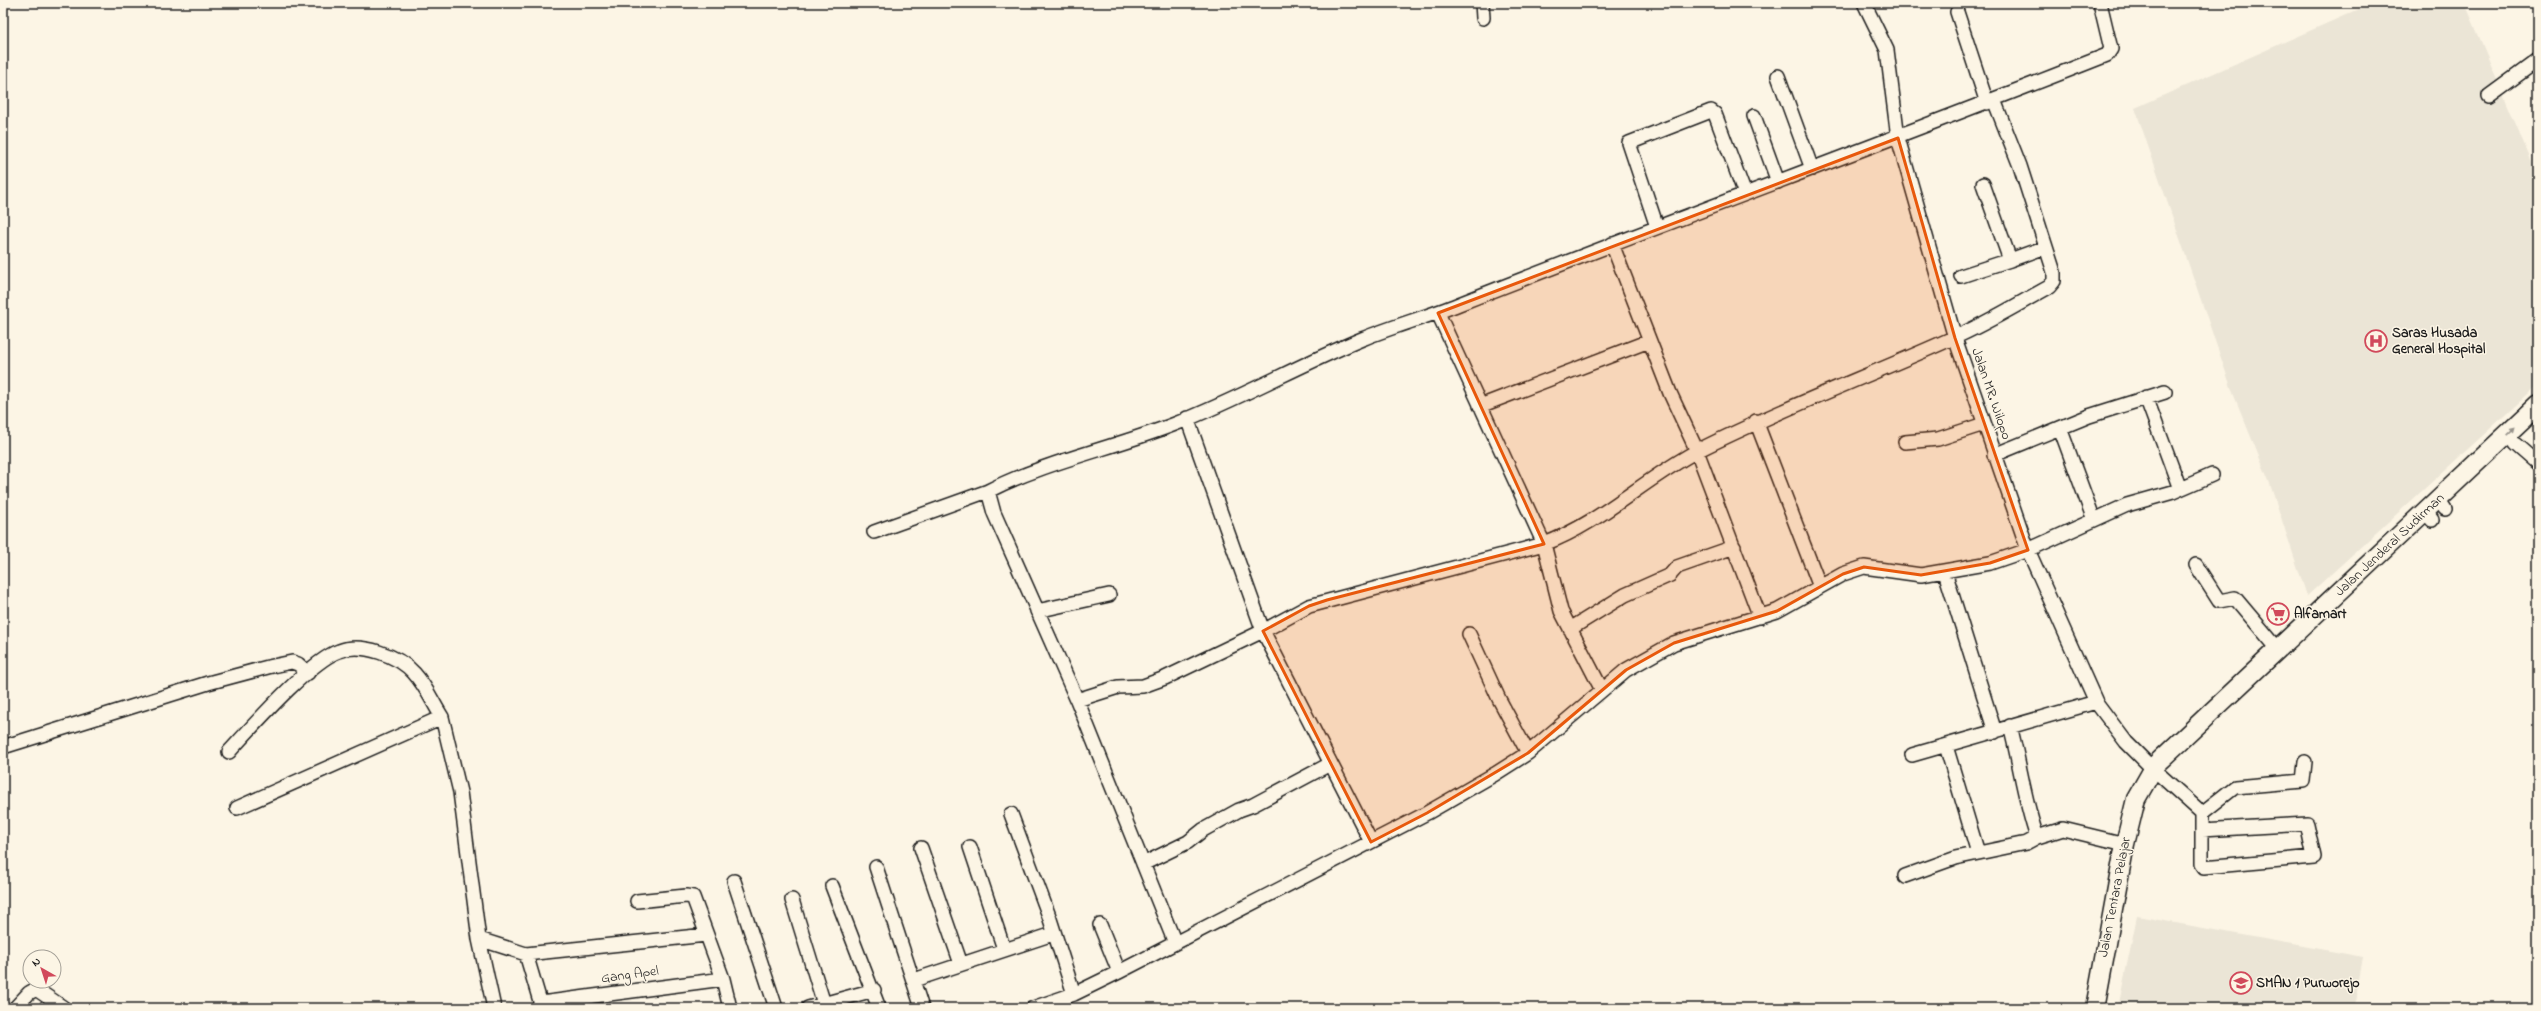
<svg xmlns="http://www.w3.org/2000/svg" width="2541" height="1011" font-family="'Indie Flower',sans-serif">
<rect width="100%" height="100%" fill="#fcf5e5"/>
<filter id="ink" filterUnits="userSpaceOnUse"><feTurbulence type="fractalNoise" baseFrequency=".025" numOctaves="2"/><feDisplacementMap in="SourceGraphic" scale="8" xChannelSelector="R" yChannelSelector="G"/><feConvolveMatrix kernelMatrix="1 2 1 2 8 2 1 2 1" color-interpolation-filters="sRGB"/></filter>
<g filter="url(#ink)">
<path fill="#ebe5d6" d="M 2373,3 L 2465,3 L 2538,177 L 2538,385 L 2307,596 L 2269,481 L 2233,393 L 2135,108 Z
M 2137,916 L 2363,957 L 2354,1008 L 2118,1008 Z"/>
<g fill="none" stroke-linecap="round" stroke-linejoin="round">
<g stroke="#1c1c1c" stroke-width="16">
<path id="street" d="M 1482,3 L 1483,18
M 1864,3 L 1887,50 L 1898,138 L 1955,338 L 2028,550 L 2096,702 L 2126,742 L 2153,769
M 1957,12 L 1987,103
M 1778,76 L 1812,169
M 2489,96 L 2538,60
M 1754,116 L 1778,182
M 1657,227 L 1629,143 L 1711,111 L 1715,114 L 1745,194
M 1612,244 L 1670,393 L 1697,451 L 1760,617
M 2010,260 L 2046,247
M 1961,276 L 2010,260 L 1983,184
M 1438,313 L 1544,544 L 1561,611 L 1602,690
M 2146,397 L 2180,489
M 1480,406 L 1649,341
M 1187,418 L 1263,631 L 1371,842
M 1756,421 L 1820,587
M 2060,428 L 2094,520
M 1905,442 L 1938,439 L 1984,424
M 2515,444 L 2538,464
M 1994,455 L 2089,416 L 2165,392
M 2439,500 L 2445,509
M 2426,512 L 2432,520
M 874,532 L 988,491
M 2196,565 L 2219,601 L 2235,598 L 2278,649
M 1945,572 L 1995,732
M 1037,611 L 1109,595
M 1570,629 L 1625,595 L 1670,575 L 1677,567 L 1734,547
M 1469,634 L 1499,699 L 1528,753
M 1077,700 L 1118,687 L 1143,686 L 1165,678 L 1263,631 L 1309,606 L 1544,544 C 1601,523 1645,478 1699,450 C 1782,408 1869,376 1953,338 C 1986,324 2018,304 2049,287 L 2054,281 L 2054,272 L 2020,166 L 1994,100
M 2010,726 C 2020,763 2024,800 2037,837
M 1946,746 L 1978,853
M 3,747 L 208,683 L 268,667 L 292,662 L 298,664 L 308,673
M 229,752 C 252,727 310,661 339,651 C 362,642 399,656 414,673 C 426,686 433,703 442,717
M 1912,755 L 2096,702
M 2161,776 L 2202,813 L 2202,864 L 2204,867 L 2314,857 L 2307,824 L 2202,830
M 237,808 L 442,717 L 460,792 L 479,939 L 494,1008
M 2202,813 L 2235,787 L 2303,781 L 2305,762
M 1011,814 L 1049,916 L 1074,994
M 970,847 L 1004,949
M 921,848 L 961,964
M 1143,864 L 1188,842 L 1203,830 L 1239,810 L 1253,805 L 1330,764
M 876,867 L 922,1008
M 1905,876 L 1955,858 L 2026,843 L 2037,837 L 2063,829 L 2125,844
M 734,881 L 776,1008
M 832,886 L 879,1008
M 792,900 L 824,1004
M 637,901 L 686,896 L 693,897 L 723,979 L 730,1008
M 1100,925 L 1119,972
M 479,939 L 526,954 L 706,935
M 1175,943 L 1077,700 L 994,513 L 988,491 C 1047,461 1114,448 1175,424 C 1239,399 1299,365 1362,339 C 1394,326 1427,317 1459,304 C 1675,219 1892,140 2107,55 L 2111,49 L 2100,3
M 526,954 L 542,1008
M 914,980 L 1053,934
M 541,1003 L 723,979
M 15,1008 L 29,993 L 36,989 L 64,1008
M 808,1008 L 874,990
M 1033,1008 L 1074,994 L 1119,972 L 1427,813 L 1495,774 L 1528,753 L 1626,670 L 1674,643 L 1777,611 L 1843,574 L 1864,567 L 1921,575 L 1990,563 L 2028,550 L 2127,505 L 2173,492 L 2212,475"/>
</g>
<g stroke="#1c1c1c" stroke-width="21">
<path id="secondary" d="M 2095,1008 L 2125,844 L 2136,799 L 2156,764 L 2538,405"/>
</g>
<use href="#street" stroke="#fcf5e5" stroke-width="13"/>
<use href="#secondary" stroke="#fcf5e5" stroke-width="18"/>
</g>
<defs><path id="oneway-solid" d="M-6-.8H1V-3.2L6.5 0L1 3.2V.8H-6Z"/></defs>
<use fill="#97938b" href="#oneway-solid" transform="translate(2511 431) rotate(-44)"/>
</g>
<path fill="#e8590c" fill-opacity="0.2" stroke="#e8590c" stroke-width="3" stroke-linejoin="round" d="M 1898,138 L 1955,338 L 2028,550 L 1990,563 L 1921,575 L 1864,567 L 1843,574 L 1777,611 L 1674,643 L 1626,670 L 1528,753 L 1427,813 L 1371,842 L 1263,631 L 1309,606 L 1327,600 L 1544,544 L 1438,313 Z"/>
<defs>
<g id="hospital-ring" transform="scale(1.15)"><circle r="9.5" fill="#fcf5e5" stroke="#d1495b" stroke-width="1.5"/><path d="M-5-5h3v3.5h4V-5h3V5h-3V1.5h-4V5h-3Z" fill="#d1495b"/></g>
<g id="supermarket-ring" transform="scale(1.15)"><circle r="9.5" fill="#fcf5e5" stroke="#d1495b" stroke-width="1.5"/><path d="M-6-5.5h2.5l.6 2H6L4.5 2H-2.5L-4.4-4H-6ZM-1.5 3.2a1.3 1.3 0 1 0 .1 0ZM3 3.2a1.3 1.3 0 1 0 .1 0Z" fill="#d1495b"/></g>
<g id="school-ring" transform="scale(1.15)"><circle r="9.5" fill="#fcf5e5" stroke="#d1495b" stroke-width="1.5"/><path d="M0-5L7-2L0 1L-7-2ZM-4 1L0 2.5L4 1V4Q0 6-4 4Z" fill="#d1495b"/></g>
</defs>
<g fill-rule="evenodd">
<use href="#hospital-ring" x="2376" y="341"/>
<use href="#supermarket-ring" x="2278" y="614"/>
<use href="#school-ring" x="2241" y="983"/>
</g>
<g text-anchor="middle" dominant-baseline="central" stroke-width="3" stroke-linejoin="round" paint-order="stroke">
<g font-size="14" font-weight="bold" fill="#1c1c1c" stroke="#fcf5e5" text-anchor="start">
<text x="2392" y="333">Saras Husada<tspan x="2392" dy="16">General Hospital</tspan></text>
<text x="2294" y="614">Alfamart</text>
<text x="2256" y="983">SMAN 1 Purworejo</text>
</g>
<g font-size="14" fill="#1c1c1c" stroke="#fcf5e5">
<text transform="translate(1991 394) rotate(71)">Jalan MR. Wilopo</text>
<text transform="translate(2390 545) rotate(-43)">Jalan Jenderal Sudirman</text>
<text transform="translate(2115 897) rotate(-79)">Jalan Tentara Pelajar</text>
<text transform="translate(630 975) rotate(-8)">Gang Apel</text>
</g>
</g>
<rect width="2541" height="1011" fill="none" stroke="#fcf5e5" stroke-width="16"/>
<rect x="8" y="8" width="2525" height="995" fill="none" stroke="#1c1c1c" stroke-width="1.5" filter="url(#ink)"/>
<g transform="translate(42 969) rotate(321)"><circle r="19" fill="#fcf5e5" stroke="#a29e95"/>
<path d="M0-3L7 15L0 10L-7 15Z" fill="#d1495b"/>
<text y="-6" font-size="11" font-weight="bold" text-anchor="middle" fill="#1c1c1c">N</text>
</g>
</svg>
